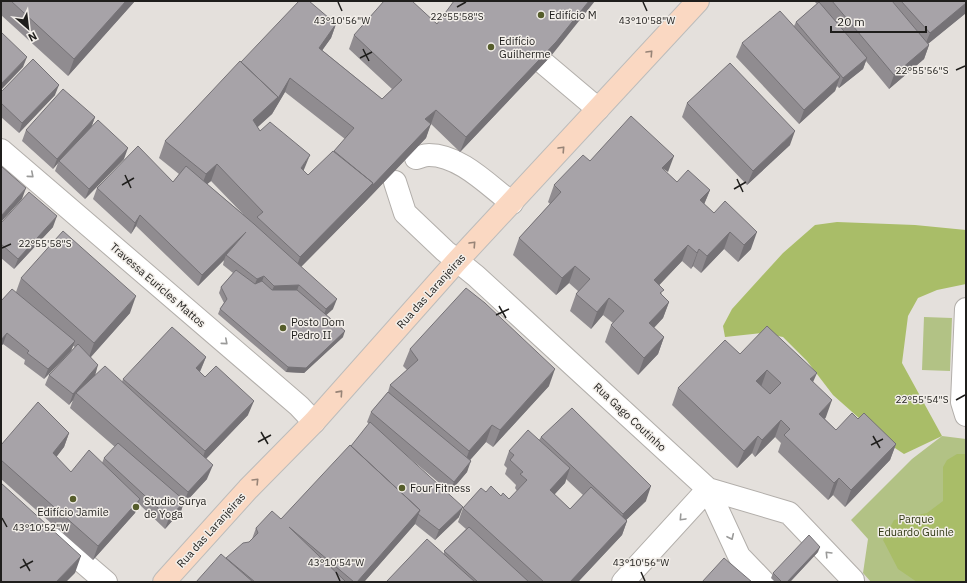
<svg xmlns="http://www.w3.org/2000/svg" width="967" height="583" font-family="'IBM Plex Sans',sans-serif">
<rect width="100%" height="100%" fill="#e4e0dc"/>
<path fill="#b2c285" d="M 924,317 L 952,318 L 950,371 L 922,370 Z
M 942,436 L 966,439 L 966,582 L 871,582 L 863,573 L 868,539 L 851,520 L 912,459 Z"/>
<path fill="#a9bd68" d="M 837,222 L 915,225 L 966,230 L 966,284 L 937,290 L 918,298 L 908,316 L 902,363 L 942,436 L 904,454 L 886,442 L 833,395 L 807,361 L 783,337 L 762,333 L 725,337 L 723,326 L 732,309 L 783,253 L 815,225 Z
M 957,454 L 966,454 L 966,582 L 917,582 L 898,569 L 883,540 L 894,520 L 927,513 L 943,501 L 943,467 L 947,460 Z"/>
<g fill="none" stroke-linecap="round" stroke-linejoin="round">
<g stroke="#b2aeaa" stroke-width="24">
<path id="minor" d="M 521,44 L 598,109
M 1,150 L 299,406 L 314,422
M 416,158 C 420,157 425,155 429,155 C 460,155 488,185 512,203
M 395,182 L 405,213 L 445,251 L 476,276 L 708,489 L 739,556 L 764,582
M 966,309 L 962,402 L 966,415
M 708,489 L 789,513 L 853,580 L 851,582
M 57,540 L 106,582
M 623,582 L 708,489"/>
</g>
<g stroke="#bcbcbb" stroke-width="24">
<path id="major" d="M 164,582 L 248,489 L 314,422 L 457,261 L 698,1"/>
</g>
<use href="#minor" stroke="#fff" stroke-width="22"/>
<use href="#major" stroke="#fad8c2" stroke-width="22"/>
</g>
<path fill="#908c90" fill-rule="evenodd" d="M 1,1 L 135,1 L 68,76 L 1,15 Z
M 814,1 L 966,1 L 966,13 L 928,44 L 929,45 L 924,59 L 889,89 L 866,61 L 863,69 L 839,88 L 837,86 L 835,91 L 799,124 L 736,57 L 742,43 L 794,26 L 796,22 L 817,4 Z
M 336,24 L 331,38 L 322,50 L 382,99 L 392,89 L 349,49 L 354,35 L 437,24 L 551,56 L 460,152 L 431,124 L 430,125 L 426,138 L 367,200 L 301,267 L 333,309 L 326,315 L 343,337 L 304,373 L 286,372 L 218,314 L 220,309 L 224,303 L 219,293 L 221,287 L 233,273 L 223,265 L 224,260 L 198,286 L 136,226 L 131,234 L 93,199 L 97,188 L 173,182 L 179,174 L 159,158 L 165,141 L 241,62 ZM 285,92 L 345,139 L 334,151 L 308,175 L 260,131 L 257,127 L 272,114 ZM 211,181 L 243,214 L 207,184 Z
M 1,92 L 55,95 L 19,133 L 1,117 Z
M 687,103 L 790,145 L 747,185 L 682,117 Z
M 95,117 L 91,128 L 124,159 L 85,199 L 55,171 L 58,163 L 53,169 L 22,141 L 26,130 Z
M 590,161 L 667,173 L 677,182 L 710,190 L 704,204 L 751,249 L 738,262 L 724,249 L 701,273 L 693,266 L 691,269 L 682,261 L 659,285 L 662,295 L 669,302 L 663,318 L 654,328 L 664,337 L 658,354 L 638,375 L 605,342 L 611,325 L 613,323 L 603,315 L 591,329 L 570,311 L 576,294 L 578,291 L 569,283 L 556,295 L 513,255 L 519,238 L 550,204 L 548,202 L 554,185 Z
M 1,223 L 53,227 L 14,269 L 1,258 Z
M 21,278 L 130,313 L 91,357 L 95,375 L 122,382 L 123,379 L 206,357 L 200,372 L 248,415 L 206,459 L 207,479 L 183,505 L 181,511 L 165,529 L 139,504 L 135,513 L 93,560 L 1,479 L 1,445 L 69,433 L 64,447 L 56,457 L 71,472 L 102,463 L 104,458 L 115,447 L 70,408 L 73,400 L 69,405 L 45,385 L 49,375 L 75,347 L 73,346 L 71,351 L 44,379 L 24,364 L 25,360 L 3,344 L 1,346 L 1,301 L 16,292 Z
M 410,349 L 549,386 L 493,447 L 486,442 L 470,460 L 467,472 L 450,492 L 406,455 L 459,517 L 435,540 L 415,524 L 364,582 L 196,582 L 226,558 L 249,542 L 252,539 L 256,528 L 281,519 L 351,446 L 369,424 L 367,422 L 371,412 L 388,392 L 390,385 L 407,370 L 403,366 Z
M 740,354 L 813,382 L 826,417 L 825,419 L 836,430 L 858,419 L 896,444 L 890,460 L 845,507 L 833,495 L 828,500 L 778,452 L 781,443 L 775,437 L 755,457 L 752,453 L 737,468 L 672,405 L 678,388 Z
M 541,437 L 646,501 L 626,520 L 627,521 L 622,535 L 578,582 L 387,582 L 387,581 L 444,554 L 444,551 L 466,529 L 458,522 L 463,508 L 486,492 L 501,496 L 509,499 L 517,491 L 515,488 L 516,485 L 505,474 L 507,468 L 504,465 L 509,451 L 539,440 ZM 566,479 L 583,495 L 570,509 L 554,494 L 565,483 Z
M 818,552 L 790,582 L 775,582 L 771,578 L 773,573 Z"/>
<path fill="#757276" d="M 126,1 L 135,1 L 68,76 L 74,59 Z
M 589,1 L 595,1 L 551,56 L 460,152 L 466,137 Z
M 966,3 L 966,13 L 924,47 L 930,33 Z
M 336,24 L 331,38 L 314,62 L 319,48 Z
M 929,45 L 924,59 L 889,89 L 894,75 Z
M 27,57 L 23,67 L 1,90 L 1,84 Z
M 867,58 L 863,69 L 839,88 L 843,78 Z
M 840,77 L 835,91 L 799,124 L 804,110 Z
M 290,78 L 285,92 L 272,114 L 247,137 L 253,120 Z
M 59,85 L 55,95 L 19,133 L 22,123 Z
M 436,110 L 426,138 L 367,200 L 294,274 L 300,257 L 425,119 Z
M 95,117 L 91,128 L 59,161 L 58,163 L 53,169 L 57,159 Z
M 795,131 L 790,145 L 747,185 L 753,171 Z
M 128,148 L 124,159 L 85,199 L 89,189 Z
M 310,155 L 303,172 L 301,168 Z
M 674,156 L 668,172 L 662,168 Z
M 217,164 L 211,181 L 200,190 L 206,174 Z
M 26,188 L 22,199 L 1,222 L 1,216 Z
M 710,190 L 703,207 L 700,200 Z
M 140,215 L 136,226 L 131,234 L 135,223 Z
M 57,216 L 53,227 L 14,269 L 18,259 Z
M 246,232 L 226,255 L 224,260 L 198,286 L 202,275 Z
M 730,232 L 724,249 L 701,273 L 707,256 Z
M 757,232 L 751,249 L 738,262 L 744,245 Z
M 688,245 L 682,261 L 648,297 L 654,280 Z
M 699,249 L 693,266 L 691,269 L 697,253 Z
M 575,266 L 569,283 L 556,295 L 562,278 Z
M 264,276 L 260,287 L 253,289 L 257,279 Z
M 299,285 L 295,296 L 270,296 L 274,286 Z
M 136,296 L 130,313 L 88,360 L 94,343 Z
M 609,298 L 603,315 L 591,329 L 597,312 Z
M 337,299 L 333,309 L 322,319 L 326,309 Z
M 669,302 L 663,318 L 642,340 L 649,323 Z
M 345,331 L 343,337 L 304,373 L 286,372 L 288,367 Z
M 7,333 L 3,344 L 1,346 L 1,340 Z
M 664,337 L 658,354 L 638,375 L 644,358 Z
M 75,341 L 71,351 L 44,379 L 48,369 Z
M 206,357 L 200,371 L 191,383 L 196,368 Z
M 98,365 L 95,376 L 76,393 L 73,400 L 69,405 L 73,394 Z
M 555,369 L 549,386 L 493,447 L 500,430 Z
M 767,370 L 761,387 L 756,381 Z
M 817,373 L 810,389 L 810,379 Z
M 832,400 L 826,417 L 813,431 L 819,414 Z
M 254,401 L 248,415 L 200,465 L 205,451 Z
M 781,420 L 775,437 L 755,457 L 762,440 Z
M 492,425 L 486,442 L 463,468 L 469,451 Z
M 69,433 L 64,447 L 48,468 L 53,453 Z
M 758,436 L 752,453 L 737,468 L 744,451 Z
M 896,444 L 890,460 L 845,507 L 851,490 Z
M 471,461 L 467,472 L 450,492 L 454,482 Z
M 213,465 L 207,479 L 183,505 L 181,511 L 165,529 L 169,518 L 184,502 L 188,492 Z
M 570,468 L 565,483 L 545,505 L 550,490 Z
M 839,478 L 833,495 L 828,500 L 834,483 Z
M 651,486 L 646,501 L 618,528 L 623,514 Z
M 140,499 L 135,513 L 93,560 L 98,546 Z
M 463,507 L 459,517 L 435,540 L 439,530 Z
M 420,510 L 415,524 L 364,582 L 357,582 Z
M 627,521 L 622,535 L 578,582 L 570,582 Z
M 820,547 L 818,552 L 790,582 L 787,582 Z
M 81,556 L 75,573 L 66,582 L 56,582 Z"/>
<path fill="#a7a3a8" stroke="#757276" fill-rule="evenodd" d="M 11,1 L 126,1 L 74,59 Z
M 299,1 L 309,1 L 336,24 L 319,48 L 382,99 L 402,80 L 354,35 L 384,1 L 412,1 L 437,24 L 454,1 L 589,1 L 556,42 L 466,137 L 436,110 L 425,119 L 431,124 L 372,186 L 373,183 L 334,151 L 354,128 L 290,78 L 277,100 L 278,97 L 241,62 Z
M 832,1 L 892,1 L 929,45 L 894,75 Z
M 901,1 L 966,1 L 966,3 L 930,33 Z
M 819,2 L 867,58 L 843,78 L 796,22 Z
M 780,11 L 840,77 L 804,110 L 742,43 Z
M 1,32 L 27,57 L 1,84 Z
M 33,59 L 59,85 L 22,123 L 1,103 L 1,92 Z
M 240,61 L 278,97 L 253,120 L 260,131 L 270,122 L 310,155 L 301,168 L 308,175 L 333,151 L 373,183 L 300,257 L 257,217 L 263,212 L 217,164 L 206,174 L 165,141 Z
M 730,63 L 795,131 L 753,171 L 687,103 Z
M 63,89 L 95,117 L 57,159 L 26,130 Z
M 631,116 L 674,156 L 662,168 L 677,182 L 688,170 L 710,190 L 700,200 L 714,213 L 725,201 L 757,232 L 744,245 L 730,232 L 707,256 L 699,249 L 697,253 L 688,245 L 654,280 L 664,290 L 660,293 L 669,302 L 649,323 L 664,337 L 644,358 L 611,325 L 624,311 L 609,298 L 597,312 L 576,294 L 590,279 L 575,266 L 562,278 L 519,238 L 561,192 L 554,185 L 583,155 L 590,161 Z
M 98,120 L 128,148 L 89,189 L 59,161 Z
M 138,146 L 173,182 L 186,166 L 254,224 L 337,299 L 326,309 L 299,285 L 274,286 L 264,276 L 257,279 L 226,255 L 246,232 L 202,275 L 140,215 L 135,223 L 97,188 Z
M 1,166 L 26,188 L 1,216 Z
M 29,192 L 57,216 L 18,259 L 1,244 L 1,223 Z
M 63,231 L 136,296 L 94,343 L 21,278 Z
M 236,270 L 255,284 L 262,281 L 272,290 L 297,290 L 345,331 L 306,368 L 288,367 L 220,309 L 227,299 L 221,287 Z
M 466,288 L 485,303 L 555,369 L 500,430 L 492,425 L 469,451 L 390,385 L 418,360 L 410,349 Z
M 12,289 L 75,341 L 48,369 L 27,353 L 29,351 L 7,333 L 1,340 L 1,301 Z
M 767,326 L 817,373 L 810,379 L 832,400 L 819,414 L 836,430 L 852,413 L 858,419 L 864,413 L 896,444 L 851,490 L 839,478 L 834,483 L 784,435 L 790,429 L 781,420 L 762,440 L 758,436 L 744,451 L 678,388 L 725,340 L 740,354 ZM 767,370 L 781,383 L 770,394 L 756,381 Z
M 172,327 L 206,357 L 196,368 L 205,377 L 216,366 L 254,401 L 205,451 L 123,379 Z
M 78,344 L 98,365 L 73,394 L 49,375 Z
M 105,366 L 213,465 L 188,492 L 76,393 Z
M 388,392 L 471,461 L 454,482 L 371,412 Z
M 38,402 L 69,433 L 53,453 L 71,472 L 89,450 L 140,499 L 98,546 L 1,460 L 1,445 Z
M 572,408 L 651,486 L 623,514 L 541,437 Z
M 370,422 L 463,507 L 439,530 L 418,514 L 420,510 L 351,446 Z
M 528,430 L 570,468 L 550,490 L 570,509 L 591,487 L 627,521 L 570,582 L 544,582 L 463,508 L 481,488 L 486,492 L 491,486 L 501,496 L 503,493 L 509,499 L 527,480 L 520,474 L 523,472 L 510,460 L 514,455 L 509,451 Z
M 118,443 L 185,501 L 169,518 L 104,458 Z
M 350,445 L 420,510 L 357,582 L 354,582 L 289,527 L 346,582 L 255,582 L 226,558 L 243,543 L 249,542 L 258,533 L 256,528 L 272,511 L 281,519 Z
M 1,483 L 81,556 L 56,582 L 1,582 Z
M 469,527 L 529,582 L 478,582 L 444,551 Z
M 809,535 L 820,547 L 787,582 L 782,582 L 773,573 Z
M 427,539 L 475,582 L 389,582 L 387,581 Z
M 221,554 L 253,582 L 196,582 Z
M 724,558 L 752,582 L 702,582 Z"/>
<defs><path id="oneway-chevron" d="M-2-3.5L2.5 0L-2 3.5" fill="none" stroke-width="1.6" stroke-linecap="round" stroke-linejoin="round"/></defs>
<g stroke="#978477">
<use href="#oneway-chevron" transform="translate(650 53) rotate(-47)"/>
<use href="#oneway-chevron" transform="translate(562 149) rotate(-47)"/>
<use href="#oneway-chevron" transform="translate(473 244) rotate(-47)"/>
<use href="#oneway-chevron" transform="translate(340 393) rotate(-48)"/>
<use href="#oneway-chevron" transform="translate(256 481) rotate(-46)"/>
</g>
<g stroke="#9a9a99">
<use href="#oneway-chevron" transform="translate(31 175) rotate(41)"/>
<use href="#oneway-chevron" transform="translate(225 342) rotate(41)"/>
<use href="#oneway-chevron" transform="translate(682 518) rotate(133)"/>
<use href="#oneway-chevron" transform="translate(731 537) rotate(65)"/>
<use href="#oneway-chevron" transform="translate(828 554) rotate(-134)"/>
</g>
<path fill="none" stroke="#1f1e1c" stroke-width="1.5" d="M 338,2 L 342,11M 643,2 L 647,11M 457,7 L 466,2M 363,49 L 369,61M 360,58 L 372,52M 956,70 L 965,66M 125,175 L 131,188M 737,179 L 743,192M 122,185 L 134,178M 734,189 L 746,182M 2,248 L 11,244M 499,306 L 506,318M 496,315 L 509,309M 956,400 L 965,395M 261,432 L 268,444M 873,436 L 880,448M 258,442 L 271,435M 871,445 L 883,439M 2,518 L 7,527M 23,559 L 30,571M 20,568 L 33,561M 336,572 L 340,581M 641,572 L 645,581"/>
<g fill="#565d2b" stroke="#f2eee9" stroke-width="1.5">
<circle cx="541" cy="15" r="4"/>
<circle cx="491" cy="47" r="4"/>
<circle cx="283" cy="328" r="4"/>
<circle cx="402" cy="488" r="4"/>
<circle cx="73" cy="499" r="4"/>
<circle cx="136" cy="507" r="4"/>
</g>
<g text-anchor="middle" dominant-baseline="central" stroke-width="3" stroke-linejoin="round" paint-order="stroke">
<g font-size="11" fill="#1f1e1c" stroke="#f2eee9" text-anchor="start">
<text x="549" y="15">Edifício M</text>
<text x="499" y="41">Edifício<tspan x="499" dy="13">Guilherme</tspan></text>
<text x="291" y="322">Posto Dom<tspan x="291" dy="13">Pedro II</tspan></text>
<text x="410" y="488">Four Fitness</text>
<text x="144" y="501">Studio Surya<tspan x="144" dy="13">de Yoga</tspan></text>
<text x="73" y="512" text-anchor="middle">Edifício Jamile</text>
</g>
<g font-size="11" fill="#1f1e1c" stroke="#f2eee9">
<text transform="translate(158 285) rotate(41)">Travessa Euricles Mattos</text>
<text transform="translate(431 291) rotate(-48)">Rua das Laranjeiras</text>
<text transform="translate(630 417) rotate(43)">Rua Gago Coutinho</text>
<text transform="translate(211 530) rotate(-48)">Rua das Laranjeiras</text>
</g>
<g font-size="11" fill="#323a16" stroke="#f2eee9">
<text x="916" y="519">Parque<tspan x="916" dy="13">Eduardo Guinle</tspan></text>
</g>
</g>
<g font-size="10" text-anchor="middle" fill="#1f1e1c" stroke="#f2eee9" stroke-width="3" stroke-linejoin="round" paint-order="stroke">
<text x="457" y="20">22°55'58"S</text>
<text x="342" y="24">43°10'56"W</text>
<text x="647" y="24">43°10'58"W</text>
<text x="922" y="74">22°55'56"S</text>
<text x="45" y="247">22°55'58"S</text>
<text x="922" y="403">22°55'54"S</text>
<text x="41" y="531">43°10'52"W</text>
<text x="336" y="566">43°10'54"W</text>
<text x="641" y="566">43°10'56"W</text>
</g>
<rect width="967" height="583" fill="none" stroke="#1f1e1c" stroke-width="4"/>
<g transform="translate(28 28) rotate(152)" stroke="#f2eee9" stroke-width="3" paint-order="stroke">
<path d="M0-3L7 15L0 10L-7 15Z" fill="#1f1e1c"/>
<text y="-6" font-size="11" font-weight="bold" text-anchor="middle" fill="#1f1e1c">N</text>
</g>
<path d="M831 26v6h95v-6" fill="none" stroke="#1f1e1c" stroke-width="2"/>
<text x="837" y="26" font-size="12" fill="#1f1e1c" stroke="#f2eee9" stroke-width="3" paint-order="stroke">20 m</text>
</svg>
